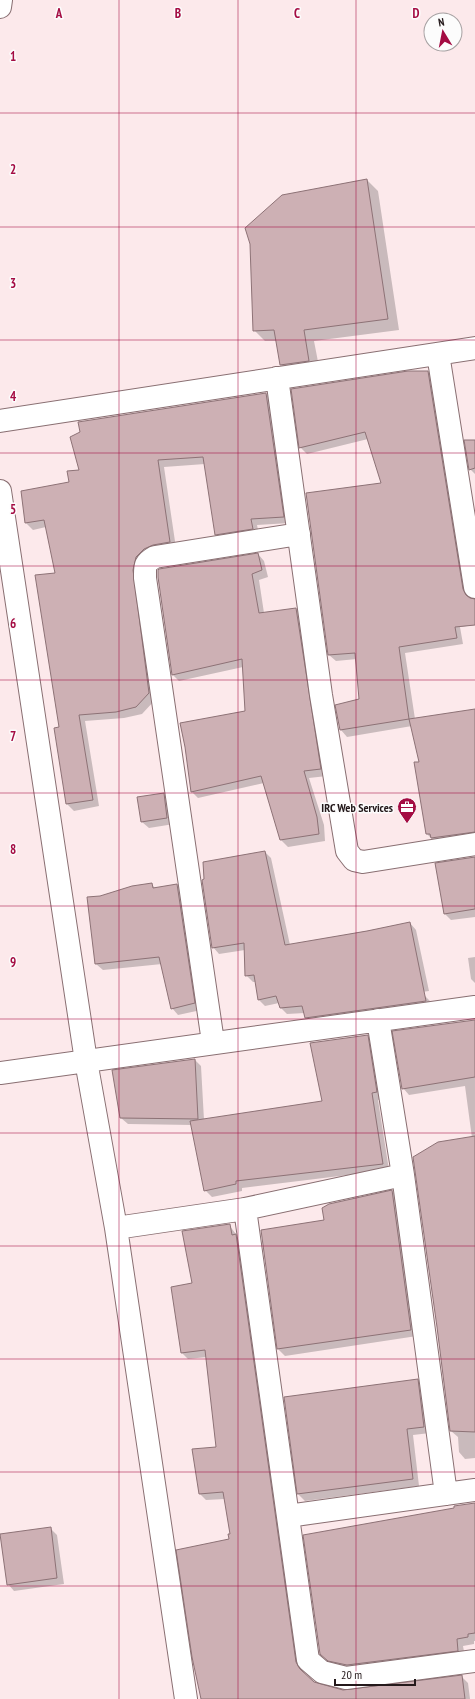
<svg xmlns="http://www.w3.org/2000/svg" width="475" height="1699" font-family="'PT Sans Narrow',sans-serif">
<rect width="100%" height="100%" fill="#fce9eb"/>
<path fill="#0003" d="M 367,180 L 378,191 L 399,330 L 314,341 L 320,372 L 292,376 L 281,365 L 277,341 L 265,341 L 254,330 L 251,244 Z
M 428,372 L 434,378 L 469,597 L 470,600 L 475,600 L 475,625 L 460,627 L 463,644 L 405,653 L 415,719 L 475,710 L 475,839 L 434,841 L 427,834 L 420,763 L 412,726 L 347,737 L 341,730 L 336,706 L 360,699 L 357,659 L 336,661 L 329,655 L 383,484 L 368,439 L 307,454 L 300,447 Z
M 266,394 L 273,400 L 290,523 L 257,525 L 259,535 L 223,541 L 216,534 L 205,464 L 164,467 L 176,548 L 150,556 L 155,700 L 142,714 L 124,718 L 85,721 L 99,806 L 74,811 L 67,804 L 55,728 L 60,727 L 56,574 L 46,527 L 33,530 L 26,523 L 22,492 L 70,483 L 80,471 Z
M 475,441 L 475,474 L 470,469 Z
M 258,554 L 264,561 L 268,577 L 259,580 L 264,613 L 296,609 L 303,615 L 327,776 L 309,778 L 324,825 L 325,841 L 288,847 L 281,840 L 264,783 L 198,798 L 192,792 L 186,747 L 247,712 L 243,667 L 179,681 L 173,675 Z
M 163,794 L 170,800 L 174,824 L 149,828 L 142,822 Z
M 265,852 L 271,858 L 290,945 L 410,923 L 416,930 L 429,991 L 414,993 L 424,995 L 431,1002 L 312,1024 L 306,1018 L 305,1013 L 287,1014 L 281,1008 L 279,1003 L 265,1006 L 259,1000 L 256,982 L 253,982 L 246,975 L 245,950 L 219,954 L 213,947 Z
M 475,858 L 475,917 L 451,920 L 445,914 Z
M 151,884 L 156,889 L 177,885 L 184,892 L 201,1010 L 178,1015 L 172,1008 L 162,964 L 103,970 L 96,964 L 100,897 Z
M 475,957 L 475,983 L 471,979 L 468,958 Z
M 475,1021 L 475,1458 L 465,1459 L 459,1452 L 458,1437 L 451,1431 L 472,1138 L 465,1086 L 409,1095 L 403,1088 Z
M 367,1036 L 374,1042 L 383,1099 L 378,1100 L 389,1170 L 242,1188 L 242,1191 L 212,1197 L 205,1190 L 192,1125 L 128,1124 L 121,1118 L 195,1060 L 201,1066 L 204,1120 L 323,1102 Z
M 392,1191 L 399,1198 L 417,1336 L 285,1356 L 278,1349 L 262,1231 L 325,1220 Z
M 229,1225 L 242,1242 L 302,1670 L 305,1675 L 314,1683 L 343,1691 L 461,1676 L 468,1683 L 470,1699 L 201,1699 L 231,1534 L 225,1499 L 206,1500 L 199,1493 L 217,1448 L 207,1357 L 188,1359 L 182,1353 L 193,1283 Z
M 418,1380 L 424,1387 L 430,1433 L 413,1435 L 419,1486 L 305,1501 L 298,1494 L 285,1398 Z
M 475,1504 L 475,1641 L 474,1641 L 474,1644 L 463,1646 L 465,1657 L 354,1672 L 336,1667 L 328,1660 L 455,1509 Z
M 50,1528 L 57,1535 L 64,1584 L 14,1591 L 8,1584 Z"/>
<path fill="#cdb0b4" stroke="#8d7276" d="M 367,179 L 388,319 L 304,330 L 309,361 L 280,365 L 274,330 L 253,331 L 250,244 L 245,228 L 282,195 Z
M 408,371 L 428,371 L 463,589 L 466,595 L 470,598 L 475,599 L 475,625 L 455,627 L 457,638 L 399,647 L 409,719 L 340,730 L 335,705 L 359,699 L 355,653 L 328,655 L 306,493 L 381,483 L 365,432 L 299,448 L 291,389 Z
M 266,393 L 284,517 L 251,519 L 253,529 L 215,535 L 203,457 L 158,460 L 170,542 L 153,545 L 144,549 L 136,557 L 133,570 L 149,693 L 136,707 L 116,712 L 79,715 L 93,800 L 66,804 L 54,728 L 59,727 L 35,575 L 55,573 L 44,520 L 25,523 L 21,491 L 69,482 L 67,471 L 79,470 L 70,437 L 80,432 L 78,422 Z
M 464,440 L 475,440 L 475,468 L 469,470 Z
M 258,553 L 262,570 L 252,574 L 259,613 L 296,608 L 321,769 L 304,771 L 317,817 L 319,834 L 280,840 L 261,776 L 191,792 L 185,747 L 180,723 L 245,711 L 242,659 L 172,675 L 158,577 L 158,570 L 159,569 Z
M 475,709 L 475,832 L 431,838 L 430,834 L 426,834 L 414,762 L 419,762 L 409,719 Z
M 164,793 L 167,818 L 141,822 L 137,797 Z
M 265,851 L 285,945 L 367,931 L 410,922 L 426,1001 L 305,1018 L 302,1006 L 280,1008 L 276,996 L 258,1000 L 254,975 L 245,976 L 244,943 L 212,948 L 202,880 L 204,879 L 203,862 Z
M 475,857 L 475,909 L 444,914 L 435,863 Z
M 152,883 L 153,888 L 177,884 L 195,1003 L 171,1009 L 159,957 L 95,964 L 87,897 L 100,896 L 132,886 Z
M 475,1020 L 475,1077 L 402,1089 L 392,1031 Z
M 368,1035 L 377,1092 L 372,1093 L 383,1164 L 236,1181 L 236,1184 L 204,1191 L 190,1121 L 322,1101 L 310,1043 Z
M 195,1059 L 198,1119 L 120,1118 L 112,1070 Z
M 475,1136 L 475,1432 L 450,1431 L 437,1327 L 413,1157 L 438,1142 Z
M 392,1190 L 411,1330 L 277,1349 L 261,1230 L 324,1220 L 322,1208 L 329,1204 Z
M 230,1224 L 232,1235 L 236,1234 L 296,1662 L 300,1669 L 314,1682 L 343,1690 L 462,1675 L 465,1699 L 201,1699 L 192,1657 L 176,1550 L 229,1539 L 228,1534 L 230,1534 L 223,1492 L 199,1494 L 192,1449 L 216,1447 L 205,1350 L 181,1353 L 171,1287 L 192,1283 L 182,1231 Z
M 418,1379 L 424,1427 L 407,1429 L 413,1479 L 297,1494 L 284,1397 Z
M 475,1503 L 475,1633 L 468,1634 L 468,1637 L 457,1639 L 458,1651 L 347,1665 L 328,1661 L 320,1654 L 303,1535 L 454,1508 L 454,1506 Z
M 51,1527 L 57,1578 L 7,1585 L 0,1534 Z"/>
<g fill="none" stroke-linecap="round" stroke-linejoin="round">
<g stroke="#896f72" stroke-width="24">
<path id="minor" d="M 0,7 L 1,0
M 438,354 L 475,587
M 277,378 L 321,695 L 347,851 L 354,860 L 363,862 L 475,844
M 0,421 L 475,348
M 0,491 L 86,1061 L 116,1228 L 186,1699
M 378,1020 L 403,1175 L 446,1494
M 213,1042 L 145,578 C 145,566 144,563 155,557 L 299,534
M 0,1073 L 475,1007
M 245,1209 L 308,1660 L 322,1672 L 346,1678 L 475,1661
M 116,1228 L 245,1209 L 403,1175
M 288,1516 L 475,1490"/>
</g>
<use href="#minor" stroke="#fff" stroke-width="22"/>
</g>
<path fill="none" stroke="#a40c43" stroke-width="1" stroke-opacity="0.55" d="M 119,0 L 119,1699M 238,0 L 238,1699M 356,0 L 356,1699M 0,113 L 475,113M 0,227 L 475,227M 0,340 L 475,340M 0,453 L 475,453M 0,566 L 475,566M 0,680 L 475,680M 0,793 L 475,793M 0,906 L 475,906M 0,1019 L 475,1019M 0,1133 L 475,1133M 0,1246 L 475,1246M 0,1359 L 475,1359M 0,1472 L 475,1472M 0,1586 L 475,1586"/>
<defs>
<g id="office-pin" transform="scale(1)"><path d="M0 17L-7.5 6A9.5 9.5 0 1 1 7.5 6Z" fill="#a40c43" stroke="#fcfcfc"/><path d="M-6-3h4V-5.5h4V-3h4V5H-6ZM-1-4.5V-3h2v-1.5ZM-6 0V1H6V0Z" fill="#fff"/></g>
</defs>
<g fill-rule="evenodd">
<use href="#office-pin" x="407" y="807"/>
</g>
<g text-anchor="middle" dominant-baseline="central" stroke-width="3" stroke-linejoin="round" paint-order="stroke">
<g font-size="12" font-weight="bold" fill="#24191b" stroke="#fcfcfc" text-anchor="end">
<text x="393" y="807">IRC Web Services</text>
</g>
</g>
<g font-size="13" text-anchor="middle" font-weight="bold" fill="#a40c43" stroke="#fcfcfc" stroke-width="3" stroke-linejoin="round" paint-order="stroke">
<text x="59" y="18">A</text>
<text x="178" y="18">B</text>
<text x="297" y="18">C</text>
<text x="416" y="18">D</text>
<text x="13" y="61">1</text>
<text x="13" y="174">2</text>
<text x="13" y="288">3</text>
<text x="13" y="401">4</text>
<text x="13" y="514">5</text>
<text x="13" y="628">6</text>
<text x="13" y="741">7</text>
<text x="13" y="854">8</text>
<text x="13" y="967">9</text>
</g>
<g transform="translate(443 32) rotate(350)"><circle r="19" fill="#fcfcfc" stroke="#a6a1a2"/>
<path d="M0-3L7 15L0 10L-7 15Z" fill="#a40c43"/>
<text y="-6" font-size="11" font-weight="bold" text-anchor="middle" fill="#24191b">N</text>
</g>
<path d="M335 1679v6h80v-6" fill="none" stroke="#24191b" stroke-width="2"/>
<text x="341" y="1679" font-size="12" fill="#24191b" stroke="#fcfcfc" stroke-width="3" paint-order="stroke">20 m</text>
</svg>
